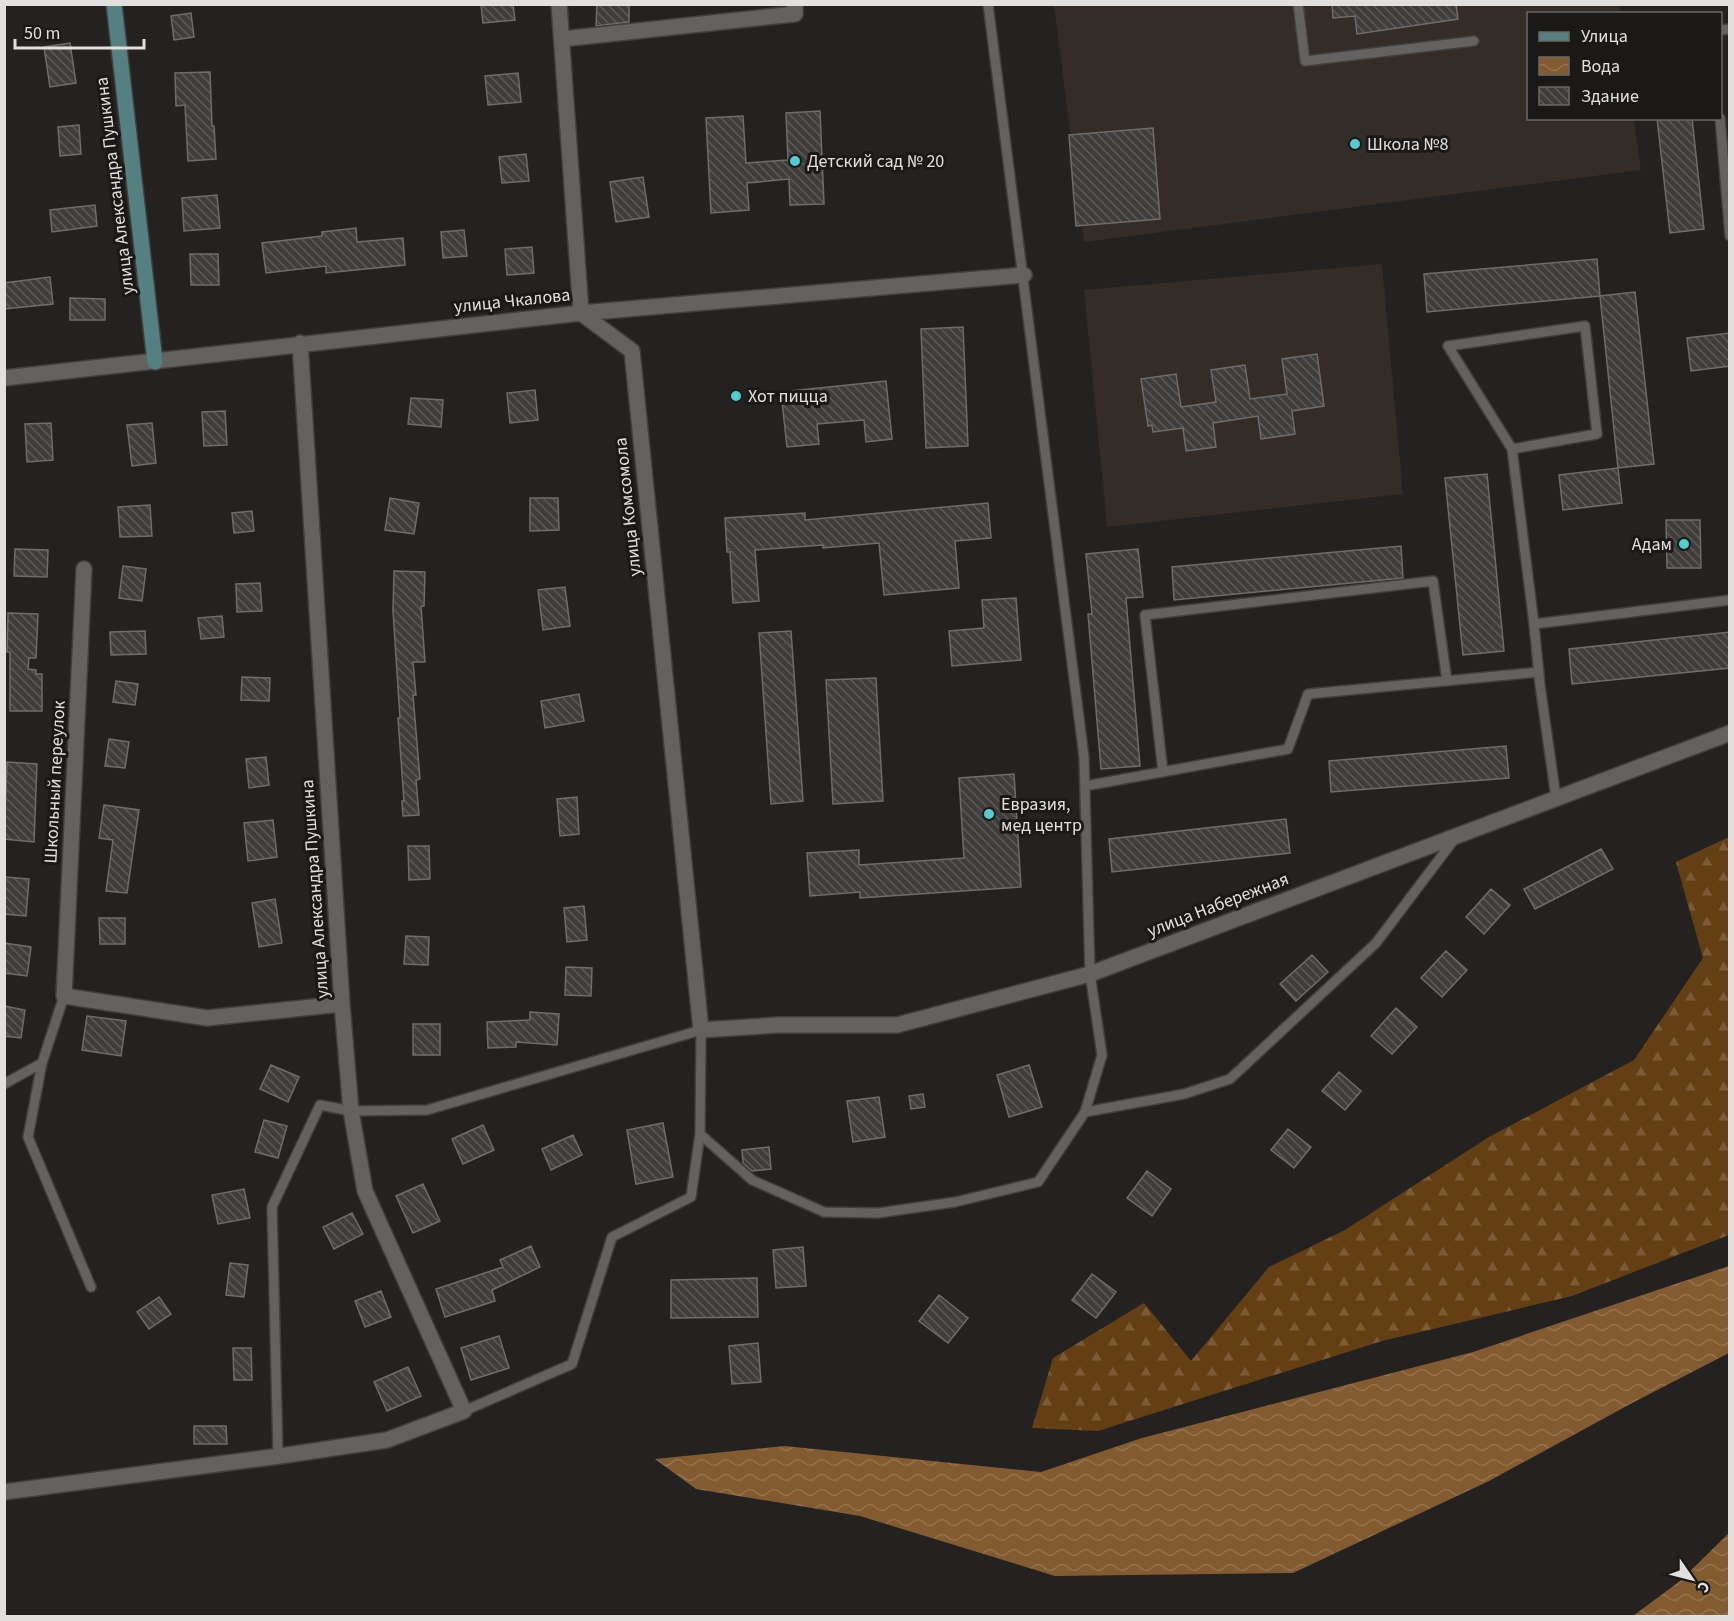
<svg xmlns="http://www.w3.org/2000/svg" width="1734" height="1621" font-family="'Source Sans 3',sans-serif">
<defs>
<pattern id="forest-firs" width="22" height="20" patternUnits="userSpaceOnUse" patternTransform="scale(1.5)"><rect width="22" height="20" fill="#653f14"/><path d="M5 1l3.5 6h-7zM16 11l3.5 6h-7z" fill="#7b5a36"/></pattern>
<pattern id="water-waves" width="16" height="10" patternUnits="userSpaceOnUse" patternTransform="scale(1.5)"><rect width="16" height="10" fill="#835b31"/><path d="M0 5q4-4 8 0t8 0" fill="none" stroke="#94724e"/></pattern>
<pattern id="building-back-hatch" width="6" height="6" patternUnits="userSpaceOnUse" patternTransform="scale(1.5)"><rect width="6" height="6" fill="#403e3c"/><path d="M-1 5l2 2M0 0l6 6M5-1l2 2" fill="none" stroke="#5b5a58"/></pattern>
</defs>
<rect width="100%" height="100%" fill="#242220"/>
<path fill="#332c27" d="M 1054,5 L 1619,5 L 1620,13 L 1528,14 L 1528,118 L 1634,119 L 1641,170 L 1084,242 Z
M 1382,264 L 1403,494 L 1107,527 L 1084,290 Z"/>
<path fill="url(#forest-firs)" d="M 1729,837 L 1729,1235 L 1572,1296 L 1382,1341 L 1098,1431 L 1032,1428 L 1053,1358 L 1144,1303 L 1191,1361 L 1269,1267 L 1345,1230 L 1489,1137 L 1634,1060 L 1703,958 L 1676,862 Z"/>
<path fill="url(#water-waves)" d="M 1729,1266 L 1729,1353 L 1634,1402 L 1489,1481 L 1293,1573 L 1055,1576 L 860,1516 L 696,1489 L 655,1459 L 785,1446 L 1041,1472 L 1142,1438 L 1473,1352 Z
M 1729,1533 L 1729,1616 L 1633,1616 L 1680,1581 Z"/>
<path fill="url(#building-back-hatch)" stroke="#6f6c6b" stroke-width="1.5" d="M 481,4 L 513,4 L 515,20 L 483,23 Z
M 597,4 L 629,4 L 629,22 L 596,26 Z
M 1332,4 L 1456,4 L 1458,19 L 1357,34 L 1355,16 L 1333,18 Z
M 191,13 L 194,37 L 174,40 L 171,16 Z
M 70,43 L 76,83 L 50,87 L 44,47 Z
M 210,72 L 212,126 L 214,126 L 216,159 L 188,161 L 185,105 L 176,106 L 175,73 Z
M 518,73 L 521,102 L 488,105 L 485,76 Z
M 820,111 L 824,204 L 790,205 L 789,179 L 747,183 L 749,210 L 711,213 L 706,118 L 743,116 L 746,163 L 788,160 L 786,113 Z
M 1657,118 L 1692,118 L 1704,229 L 1670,233 Z
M 79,125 L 81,154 L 60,156 L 58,127 Z
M 1153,128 L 1160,219 L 1076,226 L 1069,135 Z
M 526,154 L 529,181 L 502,183 L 499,157 Z
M 643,177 L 649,217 L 616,222 L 610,182 Z
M 217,195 L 220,228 L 184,231 L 182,198 Z
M 95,205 L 97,226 L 52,232 L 50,210 Z
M 356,228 L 357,242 L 403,238 L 405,265 L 326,273 L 326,266 L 266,273 L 262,243 L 322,236 L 322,232 Z
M 464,230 L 467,256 L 443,258 L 441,232 Z
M 532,247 L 534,273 L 507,275 L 505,249 Z
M 190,254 L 218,254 L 219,285 L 191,285 Z
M 1597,259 L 1600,296 L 1427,312 L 1424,274 Z
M 50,277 L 53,304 L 4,309 L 4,283 Z
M 1635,292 L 1654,464 L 1618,468 L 1600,296 Z
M 70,298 L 105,299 L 105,320 L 70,320 Z
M 963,327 L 968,446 L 926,448 L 921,329 Z
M 1730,333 L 1730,366 L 1691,371 L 1687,338 Z
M 1317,354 L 1324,406 L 1292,411 L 1295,434 L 1261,439 L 1258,416 L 1213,423 L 1216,447 L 1186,451 L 1183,428 L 1153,432 L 1152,425 L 1148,426 L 1141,379 L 1176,374 L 1181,407 L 1216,402 L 1211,370 L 1245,365 L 1250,399 L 1287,394 L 1282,359 Z
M 886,381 L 892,439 L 866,442 L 864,420 L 817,424 L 819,444 L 787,447 L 781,392 Z
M 535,390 L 538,420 L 510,423 L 507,393 Z
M 411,398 L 443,400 L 441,427 L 408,424 Z
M 225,411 L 227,445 L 204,446 L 202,412 Z
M 51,423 L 53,460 L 27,462 L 25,424 Z
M 152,423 L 156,463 L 132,466 L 127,425 Z
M 1618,468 L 1622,503 L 1563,510 L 1559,475 Z
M 1487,474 L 1504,651 L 1463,655 L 1445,478 Z
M 390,498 L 419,503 L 414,534 L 385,530 Z
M 530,498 L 558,498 L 559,530 L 530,531 Z
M 988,503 L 991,538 L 955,541 L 959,588 L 884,595 L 879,543 L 823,548 L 823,545 L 755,550 L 759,601 L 733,603 L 730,552 L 727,552 L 725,518 L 805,513 L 805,520 Z
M 150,505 L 152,536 L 120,537 L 118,507 Z
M 252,511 L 254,531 L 234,533 L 232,513 Z
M 1666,520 L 1700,520 L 1701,568 L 1667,568 Z
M 1401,546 L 1403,578 L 1174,600 L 1172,567 Z
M 15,549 L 48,550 L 47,577 L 14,576 Z
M 1138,549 L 1143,597 L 1126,598 L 1140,766 L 1101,769 L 1088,614 L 1092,614 L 1086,554 Z
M 123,566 L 146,569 L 142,601 L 119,598 Z
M 394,571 L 425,572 L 424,606 L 421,606 L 425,662 L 413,662 L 416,695 L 413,695 L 420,779 L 416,780 L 419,815 L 403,816 L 402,801 L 404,801 L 398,718 L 400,718 L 393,611 Z
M 260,583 L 262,611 L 237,612 L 236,584 Z
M 565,587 L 570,626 L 543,630 L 538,590 Z
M 1016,598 L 1021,660 L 952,666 L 949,631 L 984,628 L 982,600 Z
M 8,613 L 38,614 L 36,658 L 29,658 L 28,669 L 36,670 L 36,674 L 42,674 L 42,711 L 10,711 L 10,652 L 7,652 Z
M 222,616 L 224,637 L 201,639 L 198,618 Z
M 145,631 L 146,654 L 111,655 L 110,632 Z
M 791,631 L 803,801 L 771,804 L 759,633 Z
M 1730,632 L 1730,668 L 1572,684 L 1569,649 Z
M 242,677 L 270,678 L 269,701 L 241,700 Z
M 876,678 L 883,801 L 833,804 L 826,680 Z
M 116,681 L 138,684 L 135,705 L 113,702 Z
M 579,694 L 584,721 L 545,728 L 541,701 Z
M 109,739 L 129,742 L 125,768 L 105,766 Z
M 1506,746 L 1509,778 L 1331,792 L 1329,761 Z
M 266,757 L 269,785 L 249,788 L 246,759 Z
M 7,762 L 37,764 L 34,842 L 4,839 Z
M 1014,774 L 1021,887 L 860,898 L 860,892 L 810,896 L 807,853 L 859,850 L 859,865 L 964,858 L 959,778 Z
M 577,797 L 579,834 L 560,836 L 557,799 Z
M 104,805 L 139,810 L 127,893 L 106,891 L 113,840 L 99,838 Z
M 1286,819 L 1290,853 L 1112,872 L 1109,839 Z
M 273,820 L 277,857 L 248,861 L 244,823 Z
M 408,846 L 429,846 L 430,879 L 409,880 Z
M 1601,849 L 1613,869 L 1535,909 L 1524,889 Z
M 4,877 L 29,879 L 26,916 L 4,914 Z
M 1491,889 L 1510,905 L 1484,934 L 1466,917 Z
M 275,899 L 282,943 L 259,947 L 252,903 Z
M 584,906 L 587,940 L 567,942 L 564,908 Z
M 99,918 L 125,918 L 125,944 L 100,944 Z
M 406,936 L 429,937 L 428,965 L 404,964 Z
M 4,943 L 31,947 L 27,976 L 4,973 Z
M 1446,951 L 1467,970 L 1442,997 L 1421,978 Z
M 1312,955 L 1328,972 L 1296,1001 L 1280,984 Z
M 566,967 L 592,968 L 591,996 L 565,995 Z
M 4,1006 L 25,1010 L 21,1038 L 4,1036 Z
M 1396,1008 L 1417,1027 L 1392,1054 L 1371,1036 Z
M 530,1012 L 559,1014 L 557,1045 L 516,1042 L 516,1047 L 488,1048 L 487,1022 L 530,1020 Z
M 87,1016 L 126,1021 L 121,1056 L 82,1050 Z
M 413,1024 L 440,1024 L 440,1055 L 413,1055 Z
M 271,1065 L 299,1077 L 288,1102 L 260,1089 Z
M 1029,1065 L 1042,1107 L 1009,1117 L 997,1075 Z
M 1339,1072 L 1361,1091 L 1345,1110 L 1322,1091 Z
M 923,1094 L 925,1107 L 911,1109 L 909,1096 Z
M 879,1097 L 885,1137 L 853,1142 L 847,1101 Z
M 264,1120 L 287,1126 L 278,1158 L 255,1152 Z
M 663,1123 L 673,1177 L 636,1184 L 627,1130 Z
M 483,1125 L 494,1150 L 463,1164 L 452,1139 Z
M 1288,1129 L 1311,1147 L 1294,1168 L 1271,1150 Z
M 573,1135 L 582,1155 L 551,1170 L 542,1149 Z
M 769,1147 L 771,1169 L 752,1171 L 743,1163 L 742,1150 Z
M 1147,1171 L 1171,1189 L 1152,1216 L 1127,1198 Z
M 423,1184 L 440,1221 L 413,1233 L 396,1196 Z
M 244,1189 L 250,1218 L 218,1224 L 212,1195 Z
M 352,1213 L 363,1234 L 334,1249 L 323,1227 Z
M 531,1246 L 540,1267 L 492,1290 L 495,1301 L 445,1317 L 436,1289 L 503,1267 L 500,1260 Z
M 803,1247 L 806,1286 L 776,1288 L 773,1250 Z
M 230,1263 L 248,1265 L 244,1297 L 226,1295 Z
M 1092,1274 L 1116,1292 L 1096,1318 L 1072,1300 Z
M 757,1278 L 758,1317 L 671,1318 L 671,1280 Z
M 381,1291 L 391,1317 L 365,1327 L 355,1301 Z
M 939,1295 L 968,1318 L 948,1343 L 919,1321 Z
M 159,1297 L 171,1314 L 149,1329 L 137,1312 Z
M 499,1336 L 509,1368 L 471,1380 L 461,1348 Z
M 758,1343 L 761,1382 L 732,1384 L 729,1346 Z
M 233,1348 L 251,1348 L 252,1380 L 234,1380 Z
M 408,1367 L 421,1396 L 387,1411 L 374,1382 Z
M 194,1426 L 226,1426 L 227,1444 L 194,1444 Z"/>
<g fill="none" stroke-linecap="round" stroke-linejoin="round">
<g stroke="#403f3d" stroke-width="12">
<path id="lane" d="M 1298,4 L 1305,61 L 1474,41
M 1720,30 L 1730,29
M 1720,118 L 1730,236
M 1512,449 L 1597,434 L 1585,326 L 1448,346 L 1512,449 L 1534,624
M 1163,772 L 1145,615 L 1433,581 L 1447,681
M 1085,786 L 1288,749 L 1308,694 L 1539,672
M 1556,798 L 1540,685 L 1534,624 L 1730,600
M 42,1063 L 28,1137 L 91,1287
M 4,1084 L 42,1063 L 64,996
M 1085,1112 L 1184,1094 L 1230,1079 L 1376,943 L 1456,837
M 700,1134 L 752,1180 L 824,1212 L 878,1213 L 955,1202 L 1038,1182 L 1085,1112 L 1102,1055 L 1090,974 L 1084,757 L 988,4
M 278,1456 L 272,1207 L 320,1105 L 351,1111 L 427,1110 L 701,1030 L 700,1134 L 691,1197 L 612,1237 L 572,1364 L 464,1411"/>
</g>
<g stroke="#403f3d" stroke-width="18">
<path id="street" d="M 559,4 L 581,313 L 632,351 L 701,1030 L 778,1025 L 897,1025 L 1090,974 L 1730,733
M 562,39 L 795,14 L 795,4
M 4,378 L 581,313 L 1024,275
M 84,569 L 64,996 L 207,1018 L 342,1004
M 4,1492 L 287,1455 L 387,1440 L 464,1411 L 365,1191 L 351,1111 L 342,1004 L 300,343"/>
</g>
<g stroke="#403f3d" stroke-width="18">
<path id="secondary" d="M 114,4 L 155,362"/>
</g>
<use href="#lane" stroke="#646260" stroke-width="9"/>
<use href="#street" stroke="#646260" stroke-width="15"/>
<use href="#secondary" stroke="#548081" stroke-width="15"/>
</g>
<g fill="#51ccd1" stroke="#1a1917" stroke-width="2">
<circle cx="1355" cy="144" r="6"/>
<circle cx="795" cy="161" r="6"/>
<circle cx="736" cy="396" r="6"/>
<circle cx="1684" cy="544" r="6"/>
<circle cx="989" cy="814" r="6"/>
</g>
<g text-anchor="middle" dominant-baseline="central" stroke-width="6" stroke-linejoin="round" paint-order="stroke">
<g font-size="18" fill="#e1e0df" stroke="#1a1917" text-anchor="start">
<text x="1367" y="144">Школа №8</text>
<text x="807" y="161">Детский сад № 20</text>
<text x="748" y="396">Хот пицца</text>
<text x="1672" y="544" text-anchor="end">Адам</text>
<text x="1001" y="804">Евразия,<tspan x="1001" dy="21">мед центр</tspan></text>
</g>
<g font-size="18" fill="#e1e0df" stroke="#1a1917">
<text transform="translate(115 186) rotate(-97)">улица Александра Пушкина</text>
<text transform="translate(512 301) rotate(-6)">улица Чкалова</text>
<text transform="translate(628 507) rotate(-96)">улица Комсомола</text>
<text transform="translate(55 782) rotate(-87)">Школьный переулок</text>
<text transform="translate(315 889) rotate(-94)">улица Александра Пушкина</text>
<text transform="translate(1218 905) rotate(-21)">улица Набережная</text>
</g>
</g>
<rect width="1734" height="1621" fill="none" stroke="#e1e0df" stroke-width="12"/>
<rect x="1527" y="12" width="195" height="108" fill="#1a1917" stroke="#6a6967" stroke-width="1.5"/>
<rect x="1539" y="32" width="30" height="9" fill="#548081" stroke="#6a6967" stroke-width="1.5"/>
<text x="1581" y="42" font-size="18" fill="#e1e0df">Улица</text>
<rect x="1539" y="57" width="30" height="18" fill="url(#water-waves)" stroke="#6a6967" stroke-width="1.5"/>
<text x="1581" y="72" font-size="18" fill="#e1e0df">Вода</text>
<rect x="1539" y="87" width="30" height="18" fill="url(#building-back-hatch)" stroke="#6a6967" stroke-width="1.5"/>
<text x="1581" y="102" font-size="18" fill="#e1e0df">Здание</text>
<g transform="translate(1692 1579) rotate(125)" stroke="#1a1917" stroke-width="4.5" paint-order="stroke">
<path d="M0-4.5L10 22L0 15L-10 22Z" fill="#e1e0df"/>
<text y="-9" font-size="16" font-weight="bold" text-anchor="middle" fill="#e1e0df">С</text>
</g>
<path d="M15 39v9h129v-9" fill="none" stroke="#e1e0df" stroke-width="3"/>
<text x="24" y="39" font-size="18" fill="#e1e0df" stroke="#1a1917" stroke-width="4.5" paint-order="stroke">50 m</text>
</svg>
